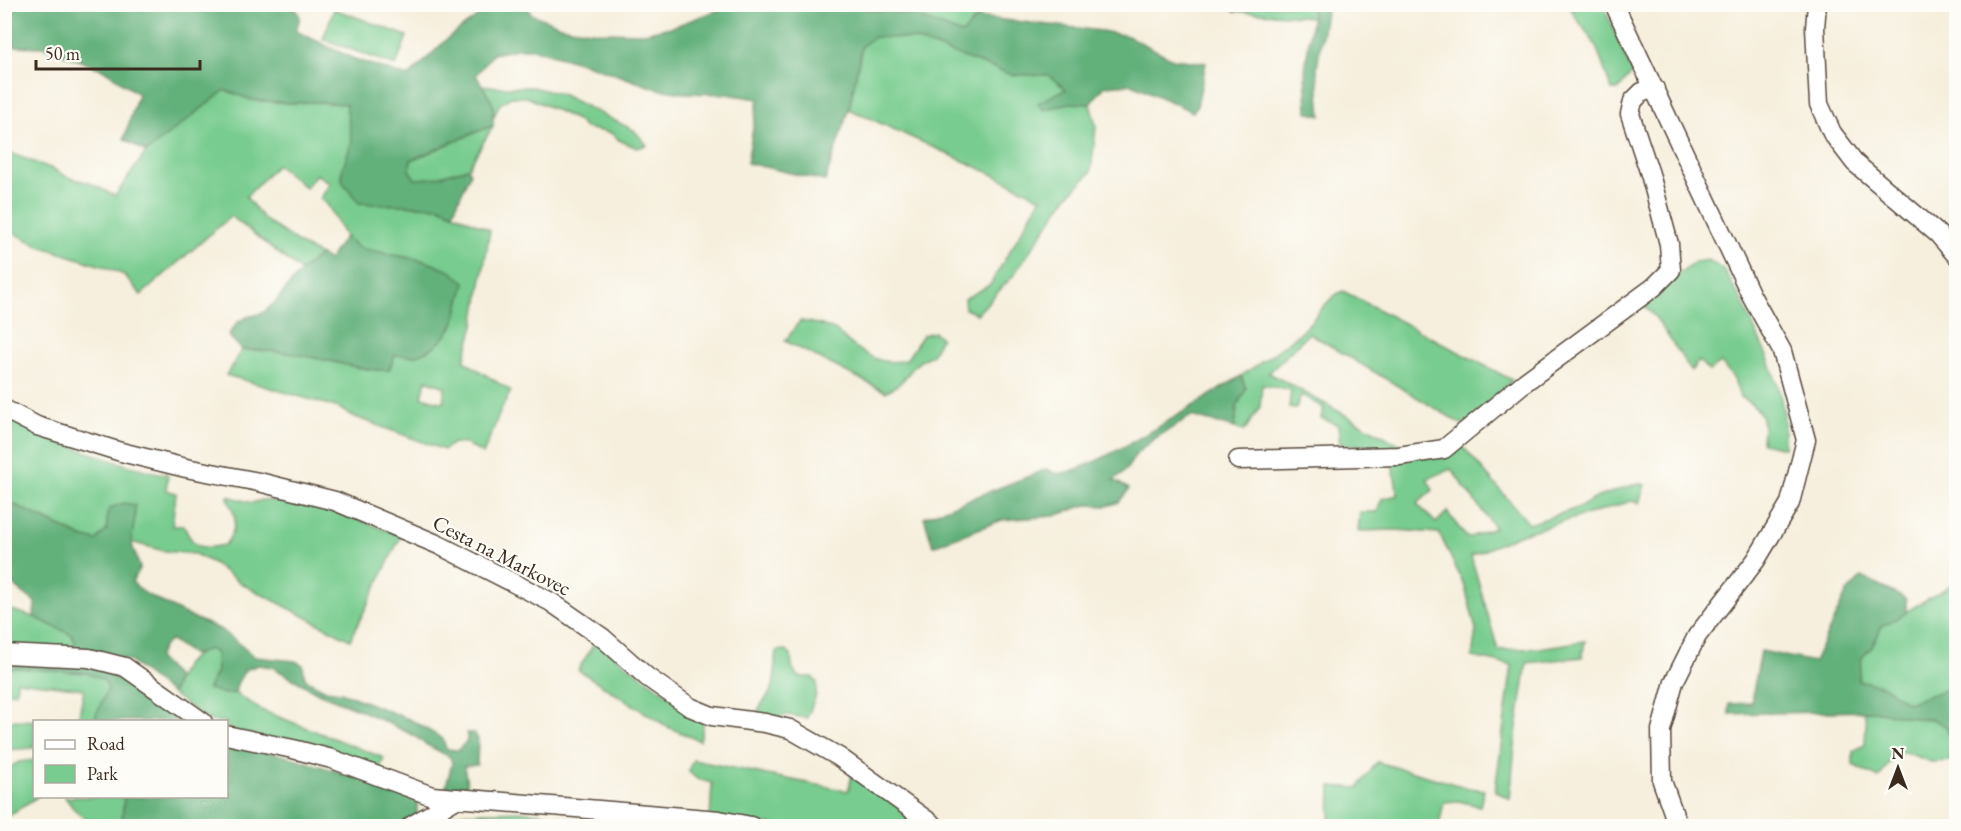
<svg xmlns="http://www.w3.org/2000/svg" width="1961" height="831" font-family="'EB Garamond',serif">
<rect width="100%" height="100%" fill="#fdfcf7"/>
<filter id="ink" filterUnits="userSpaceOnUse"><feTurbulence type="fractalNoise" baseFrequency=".0167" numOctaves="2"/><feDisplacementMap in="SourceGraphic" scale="12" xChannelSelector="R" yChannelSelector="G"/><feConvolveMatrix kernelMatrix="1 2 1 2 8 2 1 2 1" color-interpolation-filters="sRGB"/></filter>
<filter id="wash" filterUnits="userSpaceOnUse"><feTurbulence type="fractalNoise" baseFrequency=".008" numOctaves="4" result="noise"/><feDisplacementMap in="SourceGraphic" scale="24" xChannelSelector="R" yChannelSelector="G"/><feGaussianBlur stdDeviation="1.35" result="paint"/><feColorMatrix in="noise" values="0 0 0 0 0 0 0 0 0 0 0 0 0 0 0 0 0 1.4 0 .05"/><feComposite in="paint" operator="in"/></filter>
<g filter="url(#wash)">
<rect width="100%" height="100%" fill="#f6efdd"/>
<path fill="#78cc8f" stroke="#5a7b56" stroke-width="1.5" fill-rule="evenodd" d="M 855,5 L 981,5 L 978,17 L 962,34 C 941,26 919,16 897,12 C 882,10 869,13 855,5 Z
M 1235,5 L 1312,5 L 1312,17 L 1234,11 Z
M 1569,5 L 1603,5 L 1632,73 L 1618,90 L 1612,90 L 1595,44 L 1575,16 Z
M 334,9 L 407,36 L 396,66 L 323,39 Z
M 875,36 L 913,39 L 1013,75 L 1048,74 L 1066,89 L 1039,103 L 1044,110 L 1069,103 L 1090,104 L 1096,126 L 1091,172 L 1066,198 L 1013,276 L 977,314 L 965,309 L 964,299 L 990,285 L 1041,198 L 990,173 L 849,109 L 862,46 Z
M 482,85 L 498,87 L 532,87 L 561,94 L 634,130 L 647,145 L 637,148 L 619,140 L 611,133 L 585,128 L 577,120 L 527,97 L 511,97 L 499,105 L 493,119 L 493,104 Z
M 225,90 L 252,100 L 289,103 L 317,102 L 346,104 L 352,141 L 342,171 L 359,203 L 440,207 L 490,230 L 474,325 L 464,361 L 511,391 L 501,410 L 483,454 L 466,444 L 453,443 L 444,450 L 350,415 L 339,408 L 226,375 L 242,350 C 273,349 303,355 334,362 C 352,366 370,371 389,370 L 395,355 L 415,356 L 432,348 L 444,338 L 454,324 L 465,282 L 425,261 L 359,248 L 345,236 L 327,204 L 320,199 L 330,183 L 316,174 L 306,188 L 277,165 L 246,197 L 264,219 L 303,246 L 320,255 L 301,271 L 231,216 L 141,295 L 124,275 L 105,267 L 39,246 L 5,228 L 4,151 L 53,169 L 67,177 L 90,183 L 115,196 L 146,152 ZM 426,380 L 445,387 L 443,403 L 422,397 Z
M 493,126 L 468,168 L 434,178 L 415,179 L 409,170 L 411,160 C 439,150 465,135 493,126 Z
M 1709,260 L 1723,270 L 1741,299 L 1771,365 L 1780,394 L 1784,415 L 1784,448 L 1762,443 C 1764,415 1764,411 1740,397 L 1734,379 L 1721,363 L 1709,371 L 1699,361 L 1691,371 L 1656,318 L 1641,303 L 1695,262 Z
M 1343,291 L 1512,380 L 1468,422 L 1463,425 L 1309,333 L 1269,373 L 1409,450 L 1395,450 L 1374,446 L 1340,444 L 1338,425 L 1321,418 L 1324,408 L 1301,395 L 1296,408 L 1289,407 L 1291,390 L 1262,385 L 1260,407 L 1244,431 L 1235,428 L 1237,406 L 1246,389 L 1241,376 C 1262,361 1287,346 1306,327 C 1318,315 1327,298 1343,291 Z
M 800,321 C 813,322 824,325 836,331 C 842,335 847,342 854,346 C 872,359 884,365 906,360 L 923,335 L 934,332 L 941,338 L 932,355 C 913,362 912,372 899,384 C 895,387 890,389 886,392 L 785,341 Z
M 4,417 C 57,441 111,464 168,475 L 166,490 L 176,493 L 172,526 L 184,526 C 194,550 201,549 225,545 C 232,535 238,524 233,511 C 231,505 228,503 228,496 L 252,503 L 262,500 L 313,502 L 401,536 L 350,640 L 242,584 L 213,563 L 195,554 L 164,551 L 131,542 L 135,517 L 107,514 L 107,530 L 97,540 L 84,538 L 5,500 Z
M 1460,443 L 1529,524 L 1578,508 L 1598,497 L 1639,483 L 1645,485 L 1639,503 L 1632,501 L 1521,534 L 1471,556 L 1498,650 L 1539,648 L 1585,641 L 1582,657 L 1527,663 L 1516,734 L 1510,799 L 1495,791 L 1512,665 L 1472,657 L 1476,630 L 1465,587 L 1439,533 L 1395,530 L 1358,531 L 1360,512 L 1377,512 L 1382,499 L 1398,495 L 1392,461 ZM 1451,469 L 1495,528 L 1467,538 L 1447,512 L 1436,523 L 1417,504 L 1433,490 L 1427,479 Z
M 1956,582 L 1956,686 L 1908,703 L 1883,686 L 1858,680 L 1862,657 L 1872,647 L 1882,626 Z
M 5,608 L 34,617 L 72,635 L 77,647 L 56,652 L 5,650 Z
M 595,642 L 704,721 L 700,741 L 668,727 L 578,670 Z
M 209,649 L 216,653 L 217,671 L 208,688 L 225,694 L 235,693 L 261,710 L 384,758 L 379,770 L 227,728 L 226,722 L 210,721 L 172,694 C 182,670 182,660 209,649 Z
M 785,650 L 791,655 L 792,668 L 799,677 L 812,677 L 817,682 L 816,695 L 807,718 L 786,715 L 776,719 L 756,716 C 759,703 769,699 773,686 C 776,676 774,663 776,651 Z
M 5,667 L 87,673 L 104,680 L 108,688 L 96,715 L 96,721 L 78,721 L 84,689 L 17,681 L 16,692 L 6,692 L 5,710 Z
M 1864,711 L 1874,711 L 1915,718 L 1932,719 L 1946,726 L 1950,736 L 1951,761 L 1931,762 L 1905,752 L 1894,755 L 1879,778 L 1853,765 L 1853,751 L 1865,745 L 1866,723 Z
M 5,720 L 51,721 L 34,722 L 34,748 L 5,750 Z
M 34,760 L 34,796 L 37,797 L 5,818 L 5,770 L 19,762 Z
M 693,760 L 848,791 L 852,775 L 917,820 L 915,826 L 783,826 L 710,818 L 712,783 L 697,779 L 688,771 Z
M 1377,762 L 1469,788 L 1484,790 L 1480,806 L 1458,801 L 1444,802 L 1439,826 L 1351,825 L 1351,826 L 1330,826 L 1331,786 L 1358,788 Z
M 65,797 L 124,797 L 122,821 L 129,826 L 94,826 L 73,808 Z
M 521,811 L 540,813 L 545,826 L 425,826 L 445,816 L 467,813 Z"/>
<path fill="#62b07a" stroke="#4e6d4c" stroke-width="1.5" d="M 855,4 C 869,13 882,10 897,12 C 919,16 941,26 962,34 L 978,17 L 1102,31 L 1128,36 L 1173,59 L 1206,63 L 1197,106 L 1193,112 L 1132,84 L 1105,86 L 1090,104 L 1069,103 L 1043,110 L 1038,103 L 1066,89 L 1048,75 L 1013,75 L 913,39 L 875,37 L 862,46 L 849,109 L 825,181 L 747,163 L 758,99 L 726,94 L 684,93 L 657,89 L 592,66 L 534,49 L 517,49 L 493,54 L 476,75 L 493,104 L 493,126 C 465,135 438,149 411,160 L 409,170 L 415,179 L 434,178 L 468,168 L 470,174 L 453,213 L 440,207 L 359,203 L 342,181 L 342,171 L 352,141 L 346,104 L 317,102 L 289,103 L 252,100 L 225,90 L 146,152 L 124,139 L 138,94 L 104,70 L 44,47 L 5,46 L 5,5 L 279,5 L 296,9 L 300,17 L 296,31 L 352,58 L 408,77 L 448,38 L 482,13 L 485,5 L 526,5 L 531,14 L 564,27 L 598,32 L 644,33 L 675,26 L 732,5 Z
M 1312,5 L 1329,5 L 1326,12 L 1317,68 L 1321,116 L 1307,112 L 1305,71 L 1312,17 Z
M 345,236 L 359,248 L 425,261 L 450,271 L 465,282 L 454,324 L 444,338 L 432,348 L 415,356 L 395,355 L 389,370 C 370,371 352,366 334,362 C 303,355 273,349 242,350 L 228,335 L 238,322 L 247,317 L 263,313 L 276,301 L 301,271 L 320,255 L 329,260 Z
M 1241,376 L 1246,389 L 1237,406 L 1235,428 L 1191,416 L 1154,439 L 1137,453 L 1126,470 L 1114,480 L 1129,489 L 1119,502 L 1107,506 L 1086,505 L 1054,516 L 1002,520 L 933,546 L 924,517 L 1047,469 C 1050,470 1052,472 1055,473 C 1083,479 1211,394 1241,376 Z
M 4,500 L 84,538 L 96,540 L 107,530 L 107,514 L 110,508 L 123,503 L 135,505 L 135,517 L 131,542 L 140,568 L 132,582 L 146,594 L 189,616 L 222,630 L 255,657 L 295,661 L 303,665 L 305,679 L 326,690 L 341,692 L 411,720 L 443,739 L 446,749 L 458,750 L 467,741 L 467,733 L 474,733 L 478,739 L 477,765 L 464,766 L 467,783 L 465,796 L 445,790 L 452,763 L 450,757 L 427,745 L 413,735 L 358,709 L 320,694 L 272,667 L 258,665 L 245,670 L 237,684 L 235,693 L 225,694 L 208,689 L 217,671 L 216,653 L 209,649 L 193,655 L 171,640 L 163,647 L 158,658 L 177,677 L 172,694 L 129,661 L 105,652 L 77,647 L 72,635 L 34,617 L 35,602 L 5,579 Z
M 1862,577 L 1906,599 L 1906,613 L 1882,626 L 1872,647 L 1862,657 L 1858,680 L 1883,686 L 1908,703 L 1956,686 L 1956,763 L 1951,761 L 1950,736 L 1946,726 L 1932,719 L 1915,718 L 1874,711 L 1729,714 L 1729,704 L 1751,703 L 1761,651 L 1814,662 L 1847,592 Z
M 5,660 L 112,667 L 192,721 L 96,721 L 96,715 L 108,688 L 104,680 L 87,673 L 5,667 Z
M 227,743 L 290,757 L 418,796 L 417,814 L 399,826 L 129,826 L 122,821 L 124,797 L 226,796 Z
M 540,813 L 570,819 L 642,826 L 545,826 Z"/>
</g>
<g filter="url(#ink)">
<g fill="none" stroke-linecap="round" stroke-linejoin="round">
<g stroke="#57483b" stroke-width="21">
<path id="minor" d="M 1614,4 L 1751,295 L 1782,351 L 1806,440 L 1790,503 L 1756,560 L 1697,636 L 1674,682 L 1661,730 L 1662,781 L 1678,826
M 1817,4 L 1815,28 L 1819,104 L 1832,133 L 1855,163 L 1938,234 L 1956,255
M 4,409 L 37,426 L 121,452 L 186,468 L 259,482 L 335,501 L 439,545 L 551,602 L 603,638 L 647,677 L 690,707 L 712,716 L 765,723 L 790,729 L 839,757 L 935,826
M 1238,460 L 1399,456 L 1444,449 L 1525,382 L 1654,287 L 1671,270 L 1669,244 L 1650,174 L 1630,114 L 1633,101 L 1642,92 L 1655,89
M 4,654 L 89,658 L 125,667 L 203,722
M 226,735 L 293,749 L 332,759 L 432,796 L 719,820 L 751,826
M 411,826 L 458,798"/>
</g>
<use href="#minor" stroke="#fff" stroke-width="18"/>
</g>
</g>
<g text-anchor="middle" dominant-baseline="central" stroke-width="4.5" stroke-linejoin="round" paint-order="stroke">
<g font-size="21" fill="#3b2a1e" stroke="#fdfcf7">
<text transform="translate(502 555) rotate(27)">Cesta na Markovec</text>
</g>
</g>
<rect width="1961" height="831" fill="none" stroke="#fdfcf7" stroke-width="24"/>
<rect x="33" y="720" width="195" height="78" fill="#fdfcf7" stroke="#afa8a0" stroke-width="1.5"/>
<rect x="45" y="740" width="30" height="9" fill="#ffffff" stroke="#afa8a0" stroke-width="1.5"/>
<text x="87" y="750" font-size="18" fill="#3b2a1e">Road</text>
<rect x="45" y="765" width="30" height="18" fill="#78cc8f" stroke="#afa8a0" stroke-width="1.5"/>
<text x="87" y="780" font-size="18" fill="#3b2a1e">Park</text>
<g transform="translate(1898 768)" stroke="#fdfcf7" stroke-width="4.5" paint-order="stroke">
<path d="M0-4.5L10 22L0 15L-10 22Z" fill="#3b2a1e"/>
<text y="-9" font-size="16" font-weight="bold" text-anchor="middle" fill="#3b2a1e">N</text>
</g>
<path d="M36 60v9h164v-9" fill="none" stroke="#3b2a1e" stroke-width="3"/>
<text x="45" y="60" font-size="18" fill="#3b2a1e" stroke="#fdfcf7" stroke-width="4.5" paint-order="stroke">50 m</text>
</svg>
